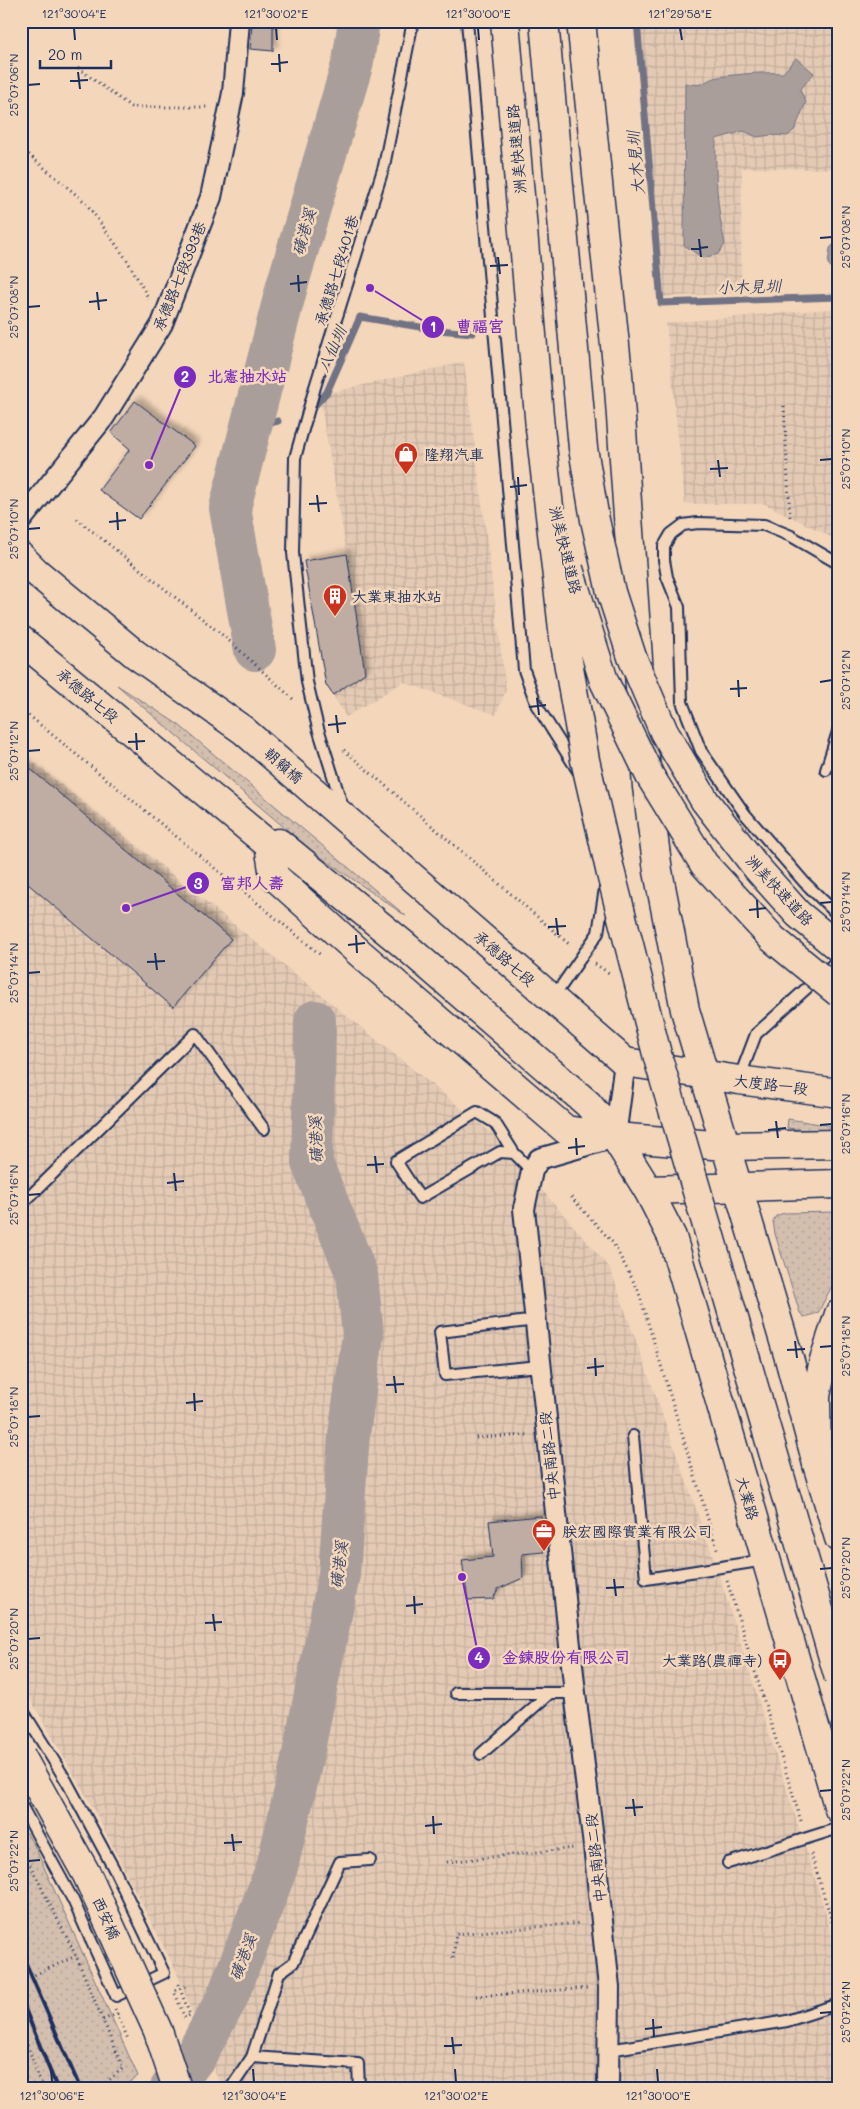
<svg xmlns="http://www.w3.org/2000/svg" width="860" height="2109" font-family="Mali,'LXGW WenKai TC',sans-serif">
<defs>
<pattern id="industrial-grid" width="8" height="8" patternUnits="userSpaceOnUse" patternTransform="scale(1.25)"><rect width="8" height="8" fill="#e4cab4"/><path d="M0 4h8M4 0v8" fill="none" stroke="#c3ae9d"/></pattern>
<pattern id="grass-dots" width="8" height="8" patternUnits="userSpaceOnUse" patternTransform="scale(1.25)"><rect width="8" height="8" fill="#d4bfae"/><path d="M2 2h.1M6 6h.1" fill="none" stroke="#b5a498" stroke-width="1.8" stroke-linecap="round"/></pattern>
<filter id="shadow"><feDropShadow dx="4.5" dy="-4.5" stdDeviation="2.5" flood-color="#0004"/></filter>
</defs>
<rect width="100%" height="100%" fill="#f4d7bb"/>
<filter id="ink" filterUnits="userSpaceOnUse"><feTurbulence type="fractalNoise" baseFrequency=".02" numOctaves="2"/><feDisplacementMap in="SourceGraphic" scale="10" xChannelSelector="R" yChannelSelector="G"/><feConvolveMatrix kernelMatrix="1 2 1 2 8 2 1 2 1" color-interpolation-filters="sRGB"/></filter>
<g filter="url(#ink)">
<path fill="url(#industrial-grid)" d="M 638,21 L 839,21 L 839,169 L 742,168 L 741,293 L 658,297 Z
M 839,308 L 839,541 L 765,504 L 685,504 L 666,323 Z
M 464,362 L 506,690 L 496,715 L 403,682 L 346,717 L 333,695 L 365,673 L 347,554 L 319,395 Z
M 21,752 L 493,1134 L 610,1268 L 714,1559 L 823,1904 L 839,1961 L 839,2088 L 221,2088 L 176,1971 L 92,1806 L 21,1683 Z"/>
<path fill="url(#grass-dots)" stroke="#787786" d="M 117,685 L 179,725 L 406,916 L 312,851 Z
M 788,1119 L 839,1127 L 839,1130 L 814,1131 L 787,1128 Z
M 839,1212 L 839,1272 L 818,1313 L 804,1317 L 800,1313 L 775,1234 L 773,1221 L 776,1216 L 784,1213 Z
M 21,1824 L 34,1845 L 138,2076 L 122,2088 L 26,2088 L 21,2077 Z"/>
<path fill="#aa9e9b" stroke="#717283" d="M 796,58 L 814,73 L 800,90 L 806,102 L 795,129 L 788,136 L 771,135 L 757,137 L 744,131 L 716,139 C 715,175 717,209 725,244 L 718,254 L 703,258 L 684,245 L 685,83 C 707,88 701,80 719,77 C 740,74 761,72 783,73 Z
M 839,239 L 839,276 L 828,264 L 830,248 Z"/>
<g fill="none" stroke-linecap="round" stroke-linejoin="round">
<path stroke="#717283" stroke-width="7" d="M 637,21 L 661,303 L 839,297
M 311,410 L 327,392 L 360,317 L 438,330 L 473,333
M 249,428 L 278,421"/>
<path stroke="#aa9e9b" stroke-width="42" d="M 255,650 L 230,508 L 287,286 L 353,62 L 359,21
M 171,2088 L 196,2055 L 227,1998 L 277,1867 L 300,1769 L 339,1575 L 349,1434 L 363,1335 L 357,1275 L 312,1163 L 315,1021"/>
</g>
<path fill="#bfada4" stroke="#1b2f5e" filter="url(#shadow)" d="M 252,24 L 273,25 L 273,51 L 250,49 Z
M 135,401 L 195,446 L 139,519 L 99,490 L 130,449 L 111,433 Z
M 347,554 L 365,673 L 333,695 L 326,685 L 304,561 Z
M 21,761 L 231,939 L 173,1007 L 21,878 Z
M 541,1516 L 544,1552 L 522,1554 L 523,1578 L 498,1589 L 493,1599 L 468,1600 L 462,1560 L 493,1557 L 489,1521 Z"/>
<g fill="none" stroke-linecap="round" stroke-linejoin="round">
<g stroke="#1b2f5e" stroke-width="14">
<path id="lane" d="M 467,21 L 524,670 L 537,706 L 578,771
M 839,564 L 791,536 L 764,525 L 698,523 L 683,525 L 671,534 L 664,546 L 664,560 L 667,577 L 679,607 L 682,702 L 701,751 L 745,814 L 804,882 L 839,916
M 826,770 L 839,728
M 343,808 L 318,728 L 307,682 L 293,553 L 295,458 L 315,387 L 384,166 L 413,21
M 553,998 L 598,933 L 605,888
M 739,1079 L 756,1034 L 839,959
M 514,1153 L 500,1152 L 420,1198 L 396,1161 L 477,1112 L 495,1123 L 514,1153 L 532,1171
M 21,1205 L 195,1034 L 264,1129
M 536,1320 L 440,1332 L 445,1375 L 540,1366
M 633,1436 L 646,1579 L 765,1560
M 818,1463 L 839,1456
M 456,1693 L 575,1693
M 21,1708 L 67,1782 L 115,1871 L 164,1973 L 116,1996 L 73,1900 L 21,1805
M 481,1754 L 550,1693
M 728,1863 L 839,1828
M 609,2050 L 787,2021 L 839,2004
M 252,2057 L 279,1973 L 293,1963 L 340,1862 L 370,1860
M 231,2088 L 252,2057 L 358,2064 L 359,2088"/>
</g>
<g stroke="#1b2f5e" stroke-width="24">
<path id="street" d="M 21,520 L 104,417 L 162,324 L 211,197 L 233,93 L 239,21
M 608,2088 L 609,1987 L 594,1846 L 575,1693 L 524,1209 L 532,1171 L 539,1159 L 615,1137 L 625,1062"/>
</g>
<g stroke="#1b2f5e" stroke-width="31">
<path id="secondary" d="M 704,1074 L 789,1358 L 817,1464 L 839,1538
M 648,1190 L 672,1237 L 839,1809"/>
</g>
<g stroke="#1b2f5e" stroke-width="31">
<path id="primary" d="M 21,557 L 36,572 L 135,654 L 243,730 L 625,1062 L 739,1080 L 839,1093
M 21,640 L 269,845 L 274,876 L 362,955 L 566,1130 L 615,1137 L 725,1146 L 839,1144
M 269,845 L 279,843 L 403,944 L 588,1104 L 615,1137 L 648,1190 L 839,1184
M 817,1464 L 816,1396 L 824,1360 L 839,1314"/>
</g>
<g stroke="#1b2f5e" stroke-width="31">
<path id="highway" d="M 505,21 L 540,428
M 581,21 L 618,374 L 647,787 L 658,871 L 685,1010 L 704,1074"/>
</g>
<path stroke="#1b2f5e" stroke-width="3" stroke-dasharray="1 4" stroke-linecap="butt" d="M 78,68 L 131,107 L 207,107
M 21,148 L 86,203 L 127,260 L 149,299
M 784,406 L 790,518
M 77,519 L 225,637 L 294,700
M 21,709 L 322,956
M 344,750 L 570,945
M 595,964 L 609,973
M 571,1197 L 613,1243 L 638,1290 L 718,1552
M 476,1438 L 527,1435
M 727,1581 L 802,1824
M 21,1847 L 76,1956 L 123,2068 L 100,2088
M 811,1854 L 839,1944
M 447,1862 L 574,1848
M 453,1958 L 456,1934 L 581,1923
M 21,1981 L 76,1956
M 185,1986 L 174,1991 L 185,2018 L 190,2015
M 476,1996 L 588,1988
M 103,2020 L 119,2013
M 21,2026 L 42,2088"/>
<use href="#lane" stroke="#f4d7bb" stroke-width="10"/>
<use href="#street" stroke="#f4d7bb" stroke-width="20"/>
<use href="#secondary" stroke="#f4d7bb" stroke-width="28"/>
<use href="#primary" stroke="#f4d7bb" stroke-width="28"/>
<use href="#highway" stroke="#f4d7bb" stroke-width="28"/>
<path stroke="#1b2f5e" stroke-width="4" d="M 21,1952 L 80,2088
M 21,1999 L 57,2088"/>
<g stroke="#1b2f5e" stroke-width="31" stroke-linecap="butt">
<path id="secondary-bridge" d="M 21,1756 L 87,1875 L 158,2031 L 177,2088"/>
</g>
<g stroke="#1b2f5e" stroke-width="31" stroke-linecap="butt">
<path id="highway-bridge" d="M 544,21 L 583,448 L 595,520 L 611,592 L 632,657 L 664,732 L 705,801 L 757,868 L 798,914 L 839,948
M 540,428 L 564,638 L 585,760 L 611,874 L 658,1058 L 839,1678
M 569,569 L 604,681 L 650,776 L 704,864 L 773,939 L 839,993"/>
</g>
<path stroke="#1b2f5e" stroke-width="3" stroke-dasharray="1 4" stroke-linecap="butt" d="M 178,1984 L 190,2015
M 115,2009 L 128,2039"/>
<use href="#secondary-bridge" stroke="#f4d7bb" stroke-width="28"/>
<use href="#highway-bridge" stroke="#f4d7bb" stroke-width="28"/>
</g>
</g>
<path fill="none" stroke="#1b2f5e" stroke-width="2" d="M 74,28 L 75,40M 276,28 L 277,40M 478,28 L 479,40M 680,28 L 682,40M 279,54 L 280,72M 271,64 L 288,62M 78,72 L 80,89M 70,81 L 88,80M 28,85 L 40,84M 820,238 L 832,237M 699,239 L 701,257M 691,249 L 708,247M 498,257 L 500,274M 490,266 L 508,265M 298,275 L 299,292M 290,284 L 307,282M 97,292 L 99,310M 89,302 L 107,300M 28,307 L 40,306M 718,460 L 720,477M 820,460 L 832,459M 710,469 L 728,468M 518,477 L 519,495M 510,487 L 527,485M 317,495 L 319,512M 309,504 L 327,503M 117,512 L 118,530M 109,522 L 126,520M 28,529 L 40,528M 738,680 L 739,697M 820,682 L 832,680M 730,689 L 747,688M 537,698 L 539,715M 529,707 L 546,705M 336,715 L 338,733M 328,725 L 346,723M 136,733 L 137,750M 128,742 L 145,741M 28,751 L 40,750M 757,900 L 758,918M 820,903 L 832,902M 749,910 L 766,908M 556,918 L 558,935M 548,927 L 566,926M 356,935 L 357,953M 348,945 L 365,943M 155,953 L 157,970M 147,962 L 165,961M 28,973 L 40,972M 776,1121 L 778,1138M 820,1125 L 832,1124M 768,1130 L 786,1128M 576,1138 L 577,1155M 568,1148 L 585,1146M 375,1156 L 377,1173M 367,1165 L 384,1164M 174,1173 L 176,1191M 167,1183 L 184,1181M 28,1195 L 40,1194M 795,1341 L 797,1358M 820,1347 L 832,1346M 787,1350 L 805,1349M 595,1358 L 596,1376M 587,1368 L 604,1366M 394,1376 L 396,1393M 386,1385 L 404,1384M 194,1393 L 195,1411M 186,1403 L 203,1401M 28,1417 L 40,1416M 820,1569 L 832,1568M 614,1579 L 616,1596M 606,1588 L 624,1587M 414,1596 L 415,1614M 406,1606 L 423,1604M 213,1614 L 215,1631M 205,1623 L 222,1622M 28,1639 L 40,1638M 820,1791 L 832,1790M 633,1799 L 635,1816M 625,1808 L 643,1807M 433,1816 L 434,1834M 425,1826 L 442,1824M 232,1834 L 234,1851M 224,1843 L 242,1842M 28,1861 L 40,1860M 820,2013 L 832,2012M 653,2019 L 654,2037M 645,2029 L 662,2027M 452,2037 L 454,2054M 444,2046 L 462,2045M 51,2069 L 52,2082M 253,2069 L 254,2082M 455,2069 L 456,2082M 657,2069 L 658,2082"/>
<defs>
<g id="shop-pin" transform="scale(1.25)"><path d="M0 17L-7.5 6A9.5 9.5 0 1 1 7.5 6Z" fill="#c8321e" stroke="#f4d7bb"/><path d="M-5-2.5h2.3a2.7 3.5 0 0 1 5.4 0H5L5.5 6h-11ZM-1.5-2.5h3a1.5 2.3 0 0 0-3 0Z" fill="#fff"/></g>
<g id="building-pin" transform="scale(1.25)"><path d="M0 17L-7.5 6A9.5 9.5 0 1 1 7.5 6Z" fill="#c8321e" stroke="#f4d7bb"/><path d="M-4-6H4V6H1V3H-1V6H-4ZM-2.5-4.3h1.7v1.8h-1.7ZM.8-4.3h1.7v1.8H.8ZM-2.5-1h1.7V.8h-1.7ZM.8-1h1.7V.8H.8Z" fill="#fff"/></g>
<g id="office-pin" transform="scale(1.25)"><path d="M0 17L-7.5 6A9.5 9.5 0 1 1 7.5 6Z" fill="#c8321e" stroke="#f4d7bb"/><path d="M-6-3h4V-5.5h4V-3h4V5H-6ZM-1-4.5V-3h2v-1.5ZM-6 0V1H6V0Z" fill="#fff"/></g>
<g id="bus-pin" transform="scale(1.25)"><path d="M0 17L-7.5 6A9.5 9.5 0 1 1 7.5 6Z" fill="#c8321e" stroke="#f4d7bb"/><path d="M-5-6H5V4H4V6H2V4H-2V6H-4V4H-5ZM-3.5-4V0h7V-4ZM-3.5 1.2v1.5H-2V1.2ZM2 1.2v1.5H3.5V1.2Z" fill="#fff"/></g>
</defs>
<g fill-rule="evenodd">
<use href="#shop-pin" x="406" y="454"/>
<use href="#building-pin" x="335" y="596"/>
<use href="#office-pin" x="544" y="1531"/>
<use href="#bus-pin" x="780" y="1660"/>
</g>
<g text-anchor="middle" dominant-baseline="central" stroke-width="5" stroke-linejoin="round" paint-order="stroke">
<g font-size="15" fill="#1b2f5e" stroke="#f4d7bb">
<text transform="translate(516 149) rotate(-95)">洲美快速道路</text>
<text transform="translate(336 270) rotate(-73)">承德路七段401巷</text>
<text transform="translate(179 276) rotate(-68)">承德路七段393巷</text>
<text transform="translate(566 550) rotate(76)">洲美快速道路</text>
<text transform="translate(88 695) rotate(40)">承德路七段</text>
<text transform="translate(284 765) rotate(41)">朝籟橋</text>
<text transform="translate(780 890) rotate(47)">洲美快速道路</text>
<text transform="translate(505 958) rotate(41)">承德路七段</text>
<text transform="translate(771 1084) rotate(7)">大度路一段</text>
<text transform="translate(549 1456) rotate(-96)">中央南路二段</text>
<text transform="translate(748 1498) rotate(74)">大業路</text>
<text transform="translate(595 1858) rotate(-96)">中央南路二段</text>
<text transform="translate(107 1918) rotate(66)">西安橋</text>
</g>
<g font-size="15" fill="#1b2f5e" stroke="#f4d7bb" text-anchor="start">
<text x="424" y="454">隆翔汽車</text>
<text x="352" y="596">大業東抽水站</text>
<text x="562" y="1531">朕宏國際實業有限公司</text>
<text x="762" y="1660" text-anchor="end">大業路(農禪寺)</text>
</g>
<g font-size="16" font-style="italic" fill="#38456a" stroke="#f4d7bb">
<text transform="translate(635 163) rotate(-95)">大木見圳</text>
<text transform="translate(303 232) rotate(-74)">磺港溪</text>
<text transform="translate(749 286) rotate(-2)">小木見圳</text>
<text transform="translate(331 349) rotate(-66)">八仙圳</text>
<text transform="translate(315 1140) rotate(-92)">磺港溪</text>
<text transform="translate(338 1565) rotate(-83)">磺港溪</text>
<text transform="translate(242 1957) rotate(-69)">磺港溪</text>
</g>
</g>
<path fill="none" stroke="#7b2cbf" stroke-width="2" d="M370 288L433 327M149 465L185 377M126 908L198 883M462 1577L479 1658"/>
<g fill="#7b2cbf" stroke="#f4d7bb" stroke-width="2">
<circle cx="370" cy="288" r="5"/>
<circle cx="149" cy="465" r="5"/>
<circle cx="126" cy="908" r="5"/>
<circle cx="462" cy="1577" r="5"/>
<circle cx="433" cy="327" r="12"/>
<circle cx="185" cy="377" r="12"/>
<circle cx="198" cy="883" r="12"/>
<circle cx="479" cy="1658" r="12"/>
</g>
<g font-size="15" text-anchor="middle" font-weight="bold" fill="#fff">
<text x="433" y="332">1</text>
<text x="185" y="382">2</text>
<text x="198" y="889">3</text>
<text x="479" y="1663">4</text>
</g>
<g font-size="16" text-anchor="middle" font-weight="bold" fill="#7b2cbf" stroke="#f4d7bb" stroke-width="5" stroke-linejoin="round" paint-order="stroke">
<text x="480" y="332">曹福宮</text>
<text x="247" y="382">北憲抽水站</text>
<text x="252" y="889">富邦人壽</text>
<text x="566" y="1663">金鍊股份有限公司</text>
</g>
<rect width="860" height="2109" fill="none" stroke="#f4d7bb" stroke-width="55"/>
<path d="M40 60v8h71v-8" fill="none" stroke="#1b2f5e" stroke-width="2.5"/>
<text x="48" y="60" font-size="15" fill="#1b2f5e" stroke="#f4d7bb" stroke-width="4" paint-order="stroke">20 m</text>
<rect x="28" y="28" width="804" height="2054" fill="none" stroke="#1b2f5e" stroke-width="2"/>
<g font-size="12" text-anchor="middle" fill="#1b2f5e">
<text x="74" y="18">121°30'04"E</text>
<text x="276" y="18">121°30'02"E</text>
<text x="478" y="18">121°30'00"E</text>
<text x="680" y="18">121°29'58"E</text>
<text transform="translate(14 85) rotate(-90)" y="4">25°07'06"N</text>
<text transform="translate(846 237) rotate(-90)" y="4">25°07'08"N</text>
<text transform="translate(14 307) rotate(-90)" y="4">25°07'08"N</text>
<text transform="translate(846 459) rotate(-90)" y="4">25°07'10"N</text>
<text transform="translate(14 529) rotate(-90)" y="4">25°07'10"N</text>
<text transform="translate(846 680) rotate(-90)" y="4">25°07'12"N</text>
<text transform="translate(14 751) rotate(-90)" y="4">25°07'12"N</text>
<text transform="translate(846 902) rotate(-90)" y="4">25°07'14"N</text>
<text transform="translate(14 973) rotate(-90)" y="4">25°07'14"N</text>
<text transform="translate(846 1124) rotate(-90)" y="4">25°07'16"N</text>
<text transform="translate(14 1195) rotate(-90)" y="4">25°07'16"N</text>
<text transform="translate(846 1346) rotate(-90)" y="4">25°07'18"N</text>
<text transform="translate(14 1417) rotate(-90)" y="4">25°07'18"N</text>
<text transform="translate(846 1568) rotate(-90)" y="4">25°07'20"N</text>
<text transform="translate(14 1639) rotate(-90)" y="4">25°07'20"N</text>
<text transform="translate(846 1790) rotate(-90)" y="4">25°07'22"N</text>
<text transform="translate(14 1861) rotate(-90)" y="4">25°07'22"N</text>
<text transform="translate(846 2012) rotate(-90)" y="4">25°07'24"N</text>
<text x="52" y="2100">121°30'06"E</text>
<text x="254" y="2100">121°30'04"E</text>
<text x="456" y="2100">121°30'02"E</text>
<text x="658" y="2100">121°30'00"E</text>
</g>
</svg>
